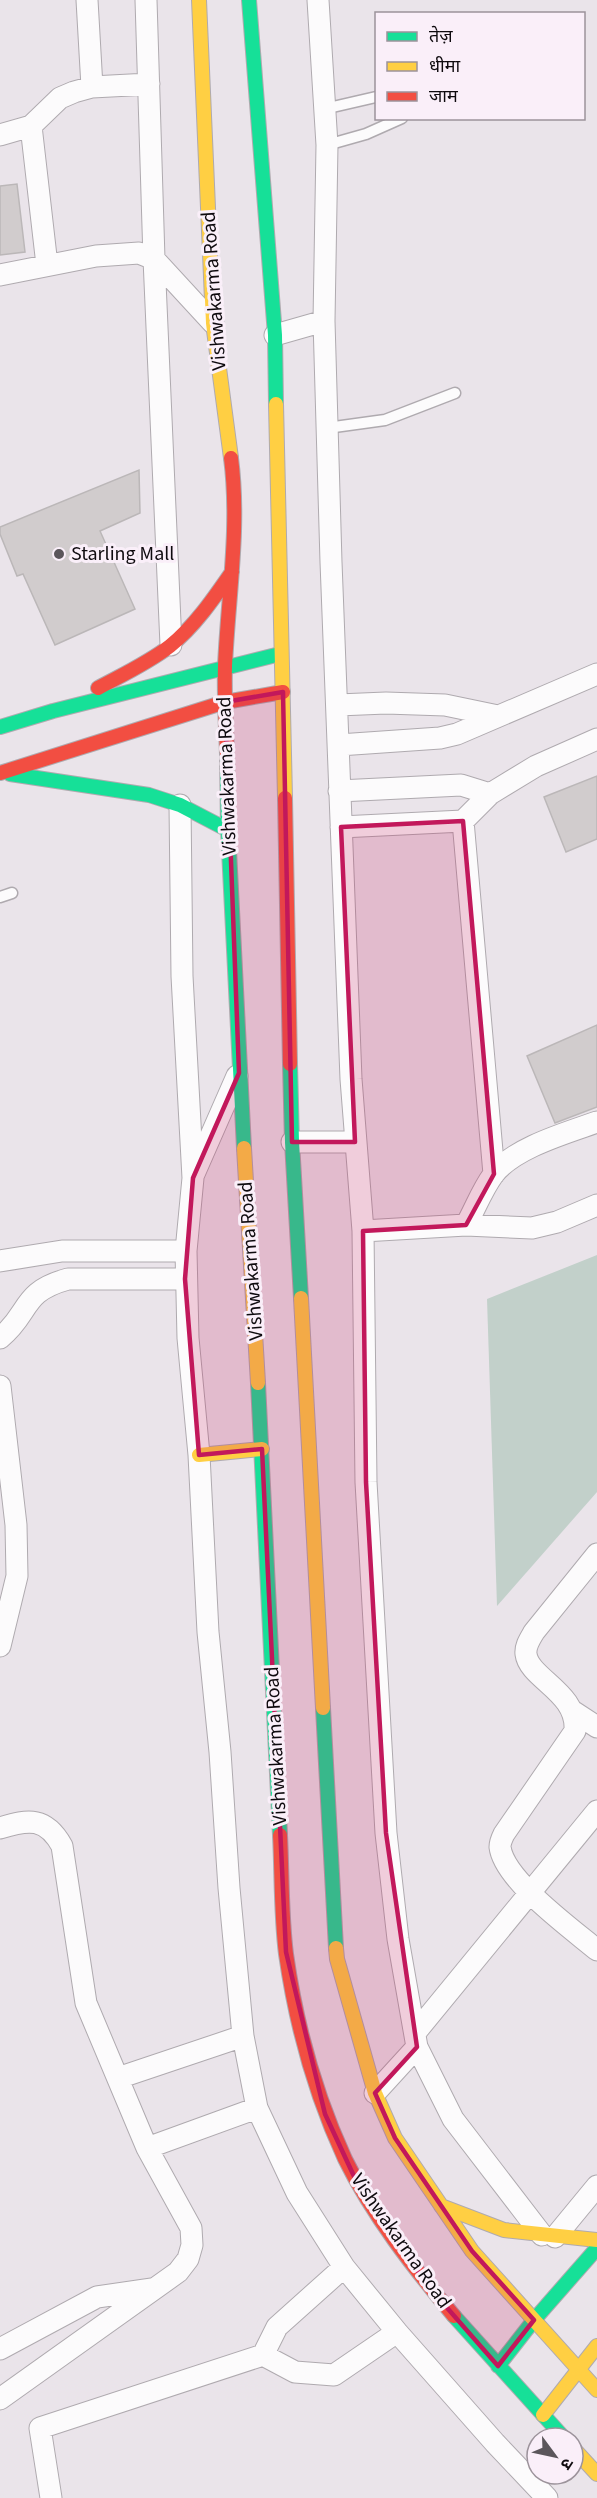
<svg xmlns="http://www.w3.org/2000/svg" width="597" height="2498" font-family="'Source Sans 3','Noto Sans Devanagari',sans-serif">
<rect width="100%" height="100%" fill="#eae4ea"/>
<path fill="#c2d0ca" d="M 597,1255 L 597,1492 L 497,1606 L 487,1299 Z"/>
<path fill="#d1cccd" stroke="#bbb7b8" stroke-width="1.5" d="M 17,184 L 25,252 L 0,255 L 0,186 Z
M 139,470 L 140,513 L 100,531 L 135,609 L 55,645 L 23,574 L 17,576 L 0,534 L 0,527 Z
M 597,776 L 597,839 L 566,852 L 544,797 Z
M 597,1025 L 597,1107 L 555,1123 L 527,1056 Z"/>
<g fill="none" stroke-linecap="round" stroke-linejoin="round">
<g stroke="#afaaaf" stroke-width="13">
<path id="lane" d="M 324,109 L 376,97
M 327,145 L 366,134 L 402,118
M 327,428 L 385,420 L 455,393
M 0,897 L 12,893"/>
</g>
<g stroke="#afaaaf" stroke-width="23">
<path id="street" d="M 87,0 L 92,87
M 146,0 L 154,259 L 171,645
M 318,0 L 327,145 L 324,321 L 331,562 L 351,1079 L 363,1231 L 466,1225 L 532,1228 L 557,1222 L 597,1205
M 31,126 L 47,265
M 0,135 L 31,126 L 60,98 L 74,92 L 92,87 L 149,84
M 0,275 L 96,256 L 139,253 L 154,259 L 213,323
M 275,335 L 324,321
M 338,705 L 386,703 L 445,705 L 498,716
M 339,745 L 440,738 L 457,734 L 597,674
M 339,791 L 461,785 L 490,794
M 180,805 L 182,976 L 193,1178 L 186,1251 L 188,1338 L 199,1455 L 208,1632 L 220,1752 L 229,1888 L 243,2036 L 257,2108 L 297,2193 L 344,2267 L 397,2332 L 495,2443 L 547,2498
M 463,821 L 494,1174
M 341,827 L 463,821 L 490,794 L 536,766 L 597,739
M 292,1142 L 355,1142
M 194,1174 L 237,1076
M 466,1225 C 475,1209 482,1190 493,1175 C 513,1148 566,1133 597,1122
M 363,1231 L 366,1482 L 386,1833 L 398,1939 L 417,2047 L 453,2119 L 542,2235
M 0,1261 L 62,1251 L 186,1251
M 0,1338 C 31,1313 20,1292 68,1279 L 185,1279
M 0,1386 L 16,1525 L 17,1576 L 0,1646
M 597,1554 L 534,1632 C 530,1639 525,1646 526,1654 C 529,1679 578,1692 575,1731 L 504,1834 C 502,1838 500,1843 500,1847 C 504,1880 572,1929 597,1950
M 574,1712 L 597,1727
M 0,1828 C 29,1819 46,1817 62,1846 L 86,2003 L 147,2148 L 191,2228 L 192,2245 L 188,2259 L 178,2272 L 0,2399
M 415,2033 L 597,1811
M 118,2078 L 243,2036
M 375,2093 L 417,2047
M 147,2148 L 257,2108
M 555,2237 L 597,2186
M 0,2349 L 97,2297 L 152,2289
M 263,2355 L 277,2327 L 344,2267
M 51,2498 L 40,2428 L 263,2355 L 295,2372 L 334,2375 L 397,2332"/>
</g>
<g stroke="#afaaaf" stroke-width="16">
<path id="fast" d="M 249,0 L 275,335 L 276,404
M 0,727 L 53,711 L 280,654
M 227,754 L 228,830 L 244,1148
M 10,774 L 149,795 L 180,805 L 228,830
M 290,1064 L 292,1142 L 301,1298
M 258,1383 L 280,1835
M 323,1708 L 336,1948
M 454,2316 L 564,2438
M 498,2366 L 534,2320 L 597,2248"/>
</g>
<g stroke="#afaaaf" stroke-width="16">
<path id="slow" d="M 199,0 L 213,323 L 231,458
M 276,404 L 285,798
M 244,1148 L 258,1383
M 301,1298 L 323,1708
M 199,1455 L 262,1449
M 336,1948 L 337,1959 L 375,2093 L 395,2138 L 472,2251 L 597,2390
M 441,2206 L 504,2230 L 597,2240
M 543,2415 L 597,2346
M 573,2448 L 597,2474"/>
</g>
<g stroke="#afaaaf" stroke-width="16">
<path id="jam" d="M 98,688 C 122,675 148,663 170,646 C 195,626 214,598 232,572
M 227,754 C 226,725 224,695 225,666 C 228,597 240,527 231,458
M 0,773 L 225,702 L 283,692
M 285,798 L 290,1064
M 280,1835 C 282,1874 281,1915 286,1954 C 296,2024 315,2094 345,2159 C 373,2216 413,2267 454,2316"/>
</g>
<use href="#lane" stroke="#fcfbfc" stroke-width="10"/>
<use href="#street" stroke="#fcfbfc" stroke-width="21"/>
<use href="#fast" stroke="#16e098" stroke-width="14"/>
<use href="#slow" stroke="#ffcf43" stroke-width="14"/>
<use href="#jam" stroke="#f24e42" stroke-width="14"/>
</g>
<path fill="#c2185b" fill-opacity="0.2" stroke="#c2185b" stroke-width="4.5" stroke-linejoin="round" d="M 283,692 L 292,1142 L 355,1142 L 341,827 L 463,821 L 494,1174 L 466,1225 L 363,1231 L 366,1482 L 386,1833 L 417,2047 L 375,2093 L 395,2138 L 472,2251 L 534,2320 L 498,2366 L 428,2286 L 359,2187 L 325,2114 L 286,1952 L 262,1449 L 199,1455 L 185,1279 L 193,1178 L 239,1073 L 225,702 Z"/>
<circle fill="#5b565b" stroke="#faeff9" stroke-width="2" cx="59" cy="554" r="6"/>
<g text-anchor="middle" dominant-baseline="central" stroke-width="6" stroke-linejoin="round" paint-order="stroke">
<g font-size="20" fill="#0e0a0e" stroke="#faeff9">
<text transform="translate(214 291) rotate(-94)">Vishwakarma Road</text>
<text transform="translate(227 776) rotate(-92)">Vishwakarma Road</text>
<text transform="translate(251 1261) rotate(-94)">Vishwakarma Road</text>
<text transform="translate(276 1746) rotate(-93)">Vishwakarma Road</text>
<text transform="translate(401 2241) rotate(55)">Vishwakarma Road</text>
</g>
<g font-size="20" fill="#0e0a0e" stroke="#faeff9" text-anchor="start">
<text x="71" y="554">Starling Mall</text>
</g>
</g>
<rect x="375" y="12" width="210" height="108" fill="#faeff9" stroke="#9c939b" stroke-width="1.5"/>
<rect x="387" y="32" width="30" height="9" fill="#16e098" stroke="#9c939b" stroke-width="1.5"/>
<text x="429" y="42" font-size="18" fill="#0e0a0e">तेज़</text>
<rect x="387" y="62" width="30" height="9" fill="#ffcf43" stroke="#9c939b" stroke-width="1.5"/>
<text x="429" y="72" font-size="18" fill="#0e0a0e">धीमा</text>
<rect x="387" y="92" width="30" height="9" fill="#f24e42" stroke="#9c939b" stroke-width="1.5"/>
<text x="429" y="102" font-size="18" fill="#0e0a0e">जाम</text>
<g transform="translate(555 2456) rotate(123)"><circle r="28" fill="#faeff9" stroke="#9c939b" stroke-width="1.5"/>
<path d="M0-4.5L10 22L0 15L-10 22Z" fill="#5b565b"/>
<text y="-9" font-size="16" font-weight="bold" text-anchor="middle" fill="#0e0a0e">उ</text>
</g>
</svg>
